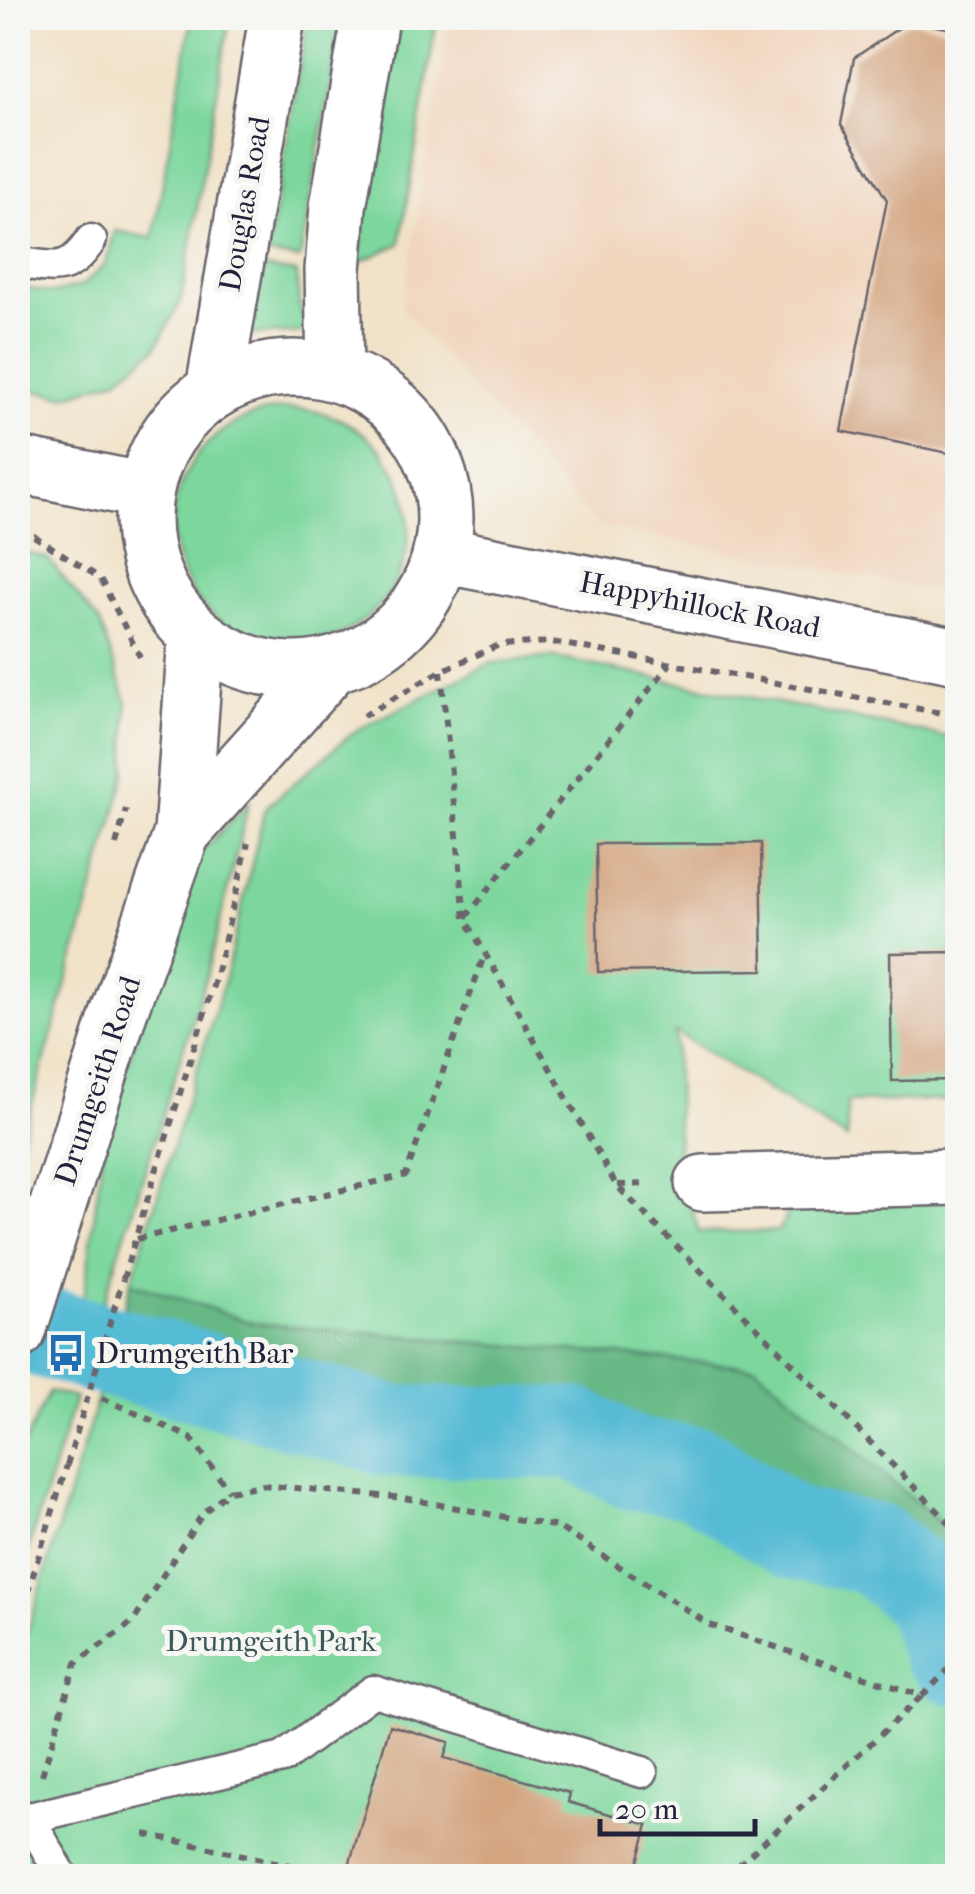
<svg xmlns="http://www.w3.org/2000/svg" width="975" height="1894" font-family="'IM FELL French Canon',serif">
<rect width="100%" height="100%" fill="#f6f6f2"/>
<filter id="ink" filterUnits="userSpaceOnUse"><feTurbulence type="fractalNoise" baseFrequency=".01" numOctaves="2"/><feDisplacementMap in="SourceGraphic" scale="20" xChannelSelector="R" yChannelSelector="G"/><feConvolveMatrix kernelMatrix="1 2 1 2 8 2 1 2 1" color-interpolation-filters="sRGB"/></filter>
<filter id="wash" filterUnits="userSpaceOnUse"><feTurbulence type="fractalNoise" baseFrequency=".0048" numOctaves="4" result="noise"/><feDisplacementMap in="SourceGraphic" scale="40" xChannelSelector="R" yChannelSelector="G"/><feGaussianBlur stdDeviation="2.25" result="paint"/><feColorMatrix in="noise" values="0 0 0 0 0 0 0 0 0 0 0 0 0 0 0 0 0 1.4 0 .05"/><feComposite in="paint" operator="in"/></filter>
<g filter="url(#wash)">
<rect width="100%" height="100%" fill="#f1e2c7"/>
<path fill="#f1d5bd" d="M 451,18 L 957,18 L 957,595 L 598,526 L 402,309 Z"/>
<path fill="#7dd79d" stroke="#507c6c" stroke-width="2.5" d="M 192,18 L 230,18 L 181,301 L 155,349 L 117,379 L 66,396 L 18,387 L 18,287 L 52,293 L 81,286 L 105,265 L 115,231 L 153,238 Z
M 308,18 L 342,18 L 300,259 L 267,255 Z
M 398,18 L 437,18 L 400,244 L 358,263 Z
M 265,268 L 297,273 L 299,303 L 308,332 L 246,335 Z
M173 527a118 118 0 1 1 236 0a118 118 0 1 1-236 0Z
M 18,551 L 47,558 L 100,623 L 127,702 L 126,774 L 18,1154 Z
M 552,657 L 957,739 L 957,1100 L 847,1102 L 847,1139 L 675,1032 L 678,1163 L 699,1232 L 778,1231 L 795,1201 L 957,1197 L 957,1546 L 940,1523 L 756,1367 L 252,1323 L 131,1282 L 225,978 L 265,808 L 355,731 L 491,663 Z
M 249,802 L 207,974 L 89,1348 L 68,1342 L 85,1290 L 104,1139 L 190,864 Z
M 111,1354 L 392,1431 L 575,1433 L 634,1464 L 697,1472 L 793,1533 L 874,1549 L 927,1593 L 957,1660 L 957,1876 L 18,1876 L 18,1663 Z
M 49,1391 L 75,1398 L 18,1582 L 18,1457 Z"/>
<path fill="#66b884" stroke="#446d60" stroke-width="2.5" d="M 131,1282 L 252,1323 L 756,1367 L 941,1523 L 957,1546 L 957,1660 L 927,1593 L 874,1550 L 793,1533 L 697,1472 L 634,1464 L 575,1433 L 392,1431 L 111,1354 Z"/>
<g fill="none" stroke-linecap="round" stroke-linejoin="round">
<path stroke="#57bbd5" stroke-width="92" d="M 18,1325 L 392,1431 L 575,1433 L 634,1464 L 697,1472 L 793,1533 L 874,1549 L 927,1593 L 945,1644 L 958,1659"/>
</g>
<g id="blocks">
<path fill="#d3a480" d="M 909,21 L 958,30 L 958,455 L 841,431 L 887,200 L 841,124 L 854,58 Z
M 761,843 L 763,970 L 598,972 L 596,844 Z
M 958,952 L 958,1080 L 892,1081 L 890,953 Z
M 390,1725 L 449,1742 L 444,1758 L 570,1793 L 568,1802 L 648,1825 L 634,1876 L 346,1876 Z"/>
</g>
</g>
<g filter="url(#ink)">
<use href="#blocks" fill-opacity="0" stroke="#6a656c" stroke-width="2.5"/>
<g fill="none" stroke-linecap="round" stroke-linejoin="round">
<g stroke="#6a656c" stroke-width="35">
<path id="service" d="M 18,262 C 54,268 69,274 91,240
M 18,1814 L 29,1818 L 283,1758 L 373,1691 L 642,1772
M 29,1818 L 62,1876"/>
</g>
<g stroke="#6a656c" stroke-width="60">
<path id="minor" d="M 703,1183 L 958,1177"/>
</g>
<g stroke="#6a656c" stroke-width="60">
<path id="tertiary" d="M 18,465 L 144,491
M 442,555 L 958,656"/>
</g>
<g stroke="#6a656c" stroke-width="60">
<path id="secondary" d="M143 519a151 151 0 1 1 302 0a151 151 0 1 1-302 0Z
M 335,373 L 333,270 L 338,207 L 370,18
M 214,390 L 277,18
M 182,833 L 331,667
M 18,1331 L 120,1009 L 182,833 L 196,637"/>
</g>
<path stroke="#6a656c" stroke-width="6" stroke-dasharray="8 8" stroke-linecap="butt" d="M 18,533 L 34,536 L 100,578 L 140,657
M 441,671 L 465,918 L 616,1185 L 946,1519 L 958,1536
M 363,716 L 441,671 L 499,645 L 552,642 L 958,716
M 116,845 L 126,809
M 466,917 L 670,664
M 618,1185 L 650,1184
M 137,1239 L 406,1175 L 485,953
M 123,1279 L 216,976 L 248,843
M 102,1398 L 191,1438 L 229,1491
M 18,1623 L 67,1465
M 42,1775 L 76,1663 L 133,1622 L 203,1513 L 229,1491 L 262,1485 L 404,1498 L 558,1527 L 710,1625 L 922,1696 L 958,1660
M 145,1834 L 327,1873 L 327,1876
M 727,1876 L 922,1696"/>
<use href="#service" stroke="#fff" stroke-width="30"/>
<use href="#minor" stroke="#fff" stroke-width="55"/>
<use href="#tertiary" stroke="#fff" stroke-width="55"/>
<use href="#secondary" stroke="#fff" stroke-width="55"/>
<path stroke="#6a656c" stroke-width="6" stroke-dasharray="8 8" stroke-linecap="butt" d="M 67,1465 L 123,1279"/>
</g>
</g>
<defs>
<g id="bus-bare" transform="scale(3)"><path d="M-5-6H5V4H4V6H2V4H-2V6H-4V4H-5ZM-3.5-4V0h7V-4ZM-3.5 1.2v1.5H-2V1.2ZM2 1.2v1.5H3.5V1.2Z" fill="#1f6fb2" stroke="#f6f6f2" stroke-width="2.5" paint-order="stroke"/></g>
</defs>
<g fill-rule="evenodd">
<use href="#bus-bare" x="66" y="1353"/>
</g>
<g text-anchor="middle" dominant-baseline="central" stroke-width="10" stroke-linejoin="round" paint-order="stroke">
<g font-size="30" fill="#22223b" stroke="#f6f6f2">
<text transform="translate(245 204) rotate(-80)">Douglas Road</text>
<text transform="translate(700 605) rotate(11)">Happyhillock Road</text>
<text transform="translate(98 1081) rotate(-72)">Drumgeith Road</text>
</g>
<g font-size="30" fill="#22223b" stroke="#f6f6f2" text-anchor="start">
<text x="96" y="1353">Drumgeith Bar</text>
</g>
<g font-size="30" fill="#3d5858" stroke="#f6f6f2">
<text x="271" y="1641">Drumgeith Park</text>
</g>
</g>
<rect width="975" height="1894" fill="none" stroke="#f6f6f2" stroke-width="60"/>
<path d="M600 1819v15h155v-15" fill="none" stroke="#22223b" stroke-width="5"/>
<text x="615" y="1819" font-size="30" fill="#22223b" stroke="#f6f6f2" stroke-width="8" paint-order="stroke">20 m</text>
</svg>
